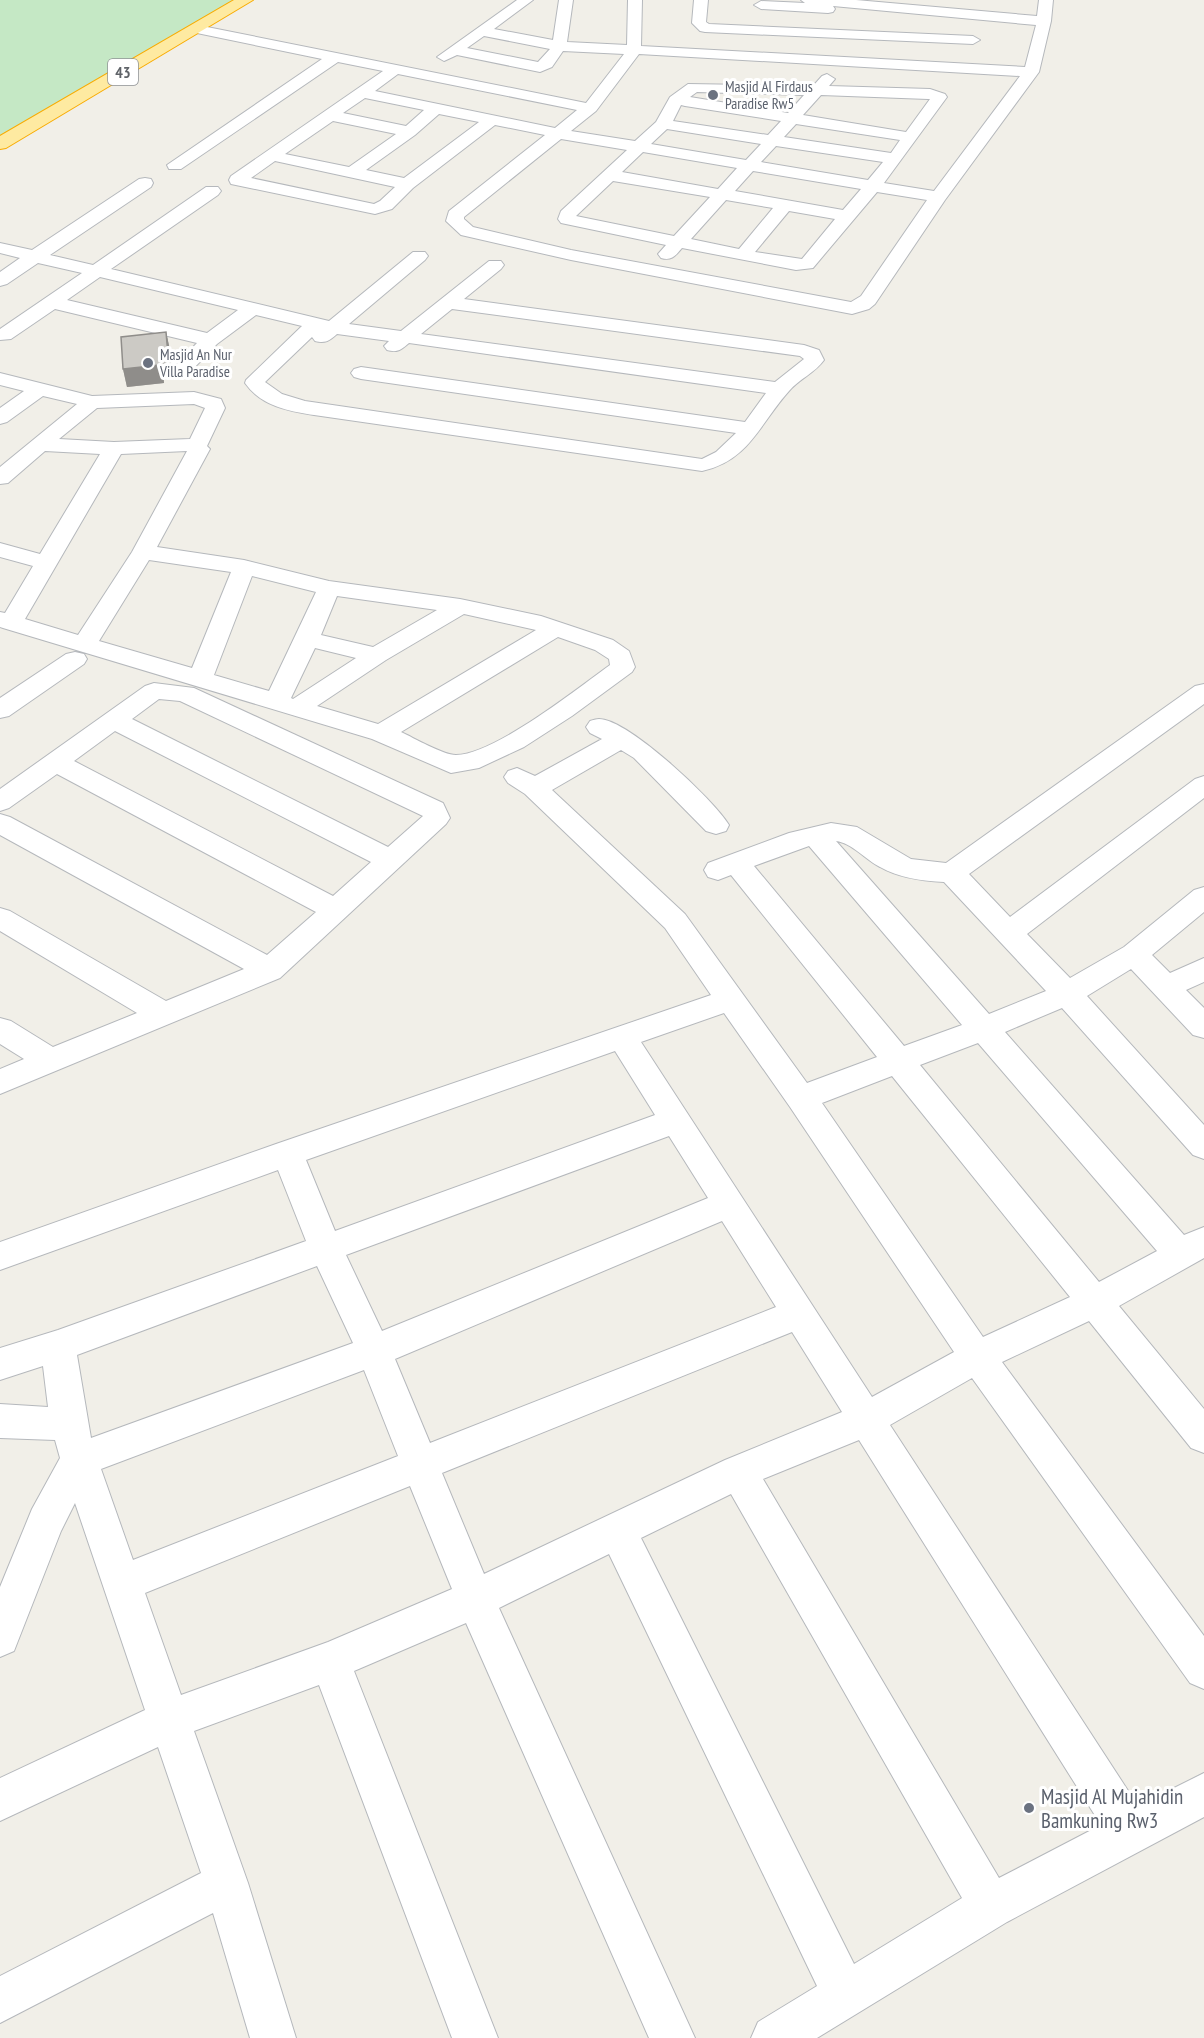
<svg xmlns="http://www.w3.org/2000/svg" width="1204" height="2038" font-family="'PT Sans Narrow',sans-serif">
<rect width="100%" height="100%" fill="#f1efe8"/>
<path fill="#c5e8c5" d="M 0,0 L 234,0 L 0,136 Z"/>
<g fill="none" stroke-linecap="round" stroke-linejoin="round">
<g stroke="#b5b8bc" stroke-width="2">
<path id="minor" d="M 517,0 L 533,0 L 494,29 L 553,40 L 559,0 L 573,0 L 567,42 L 627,45 L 628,0 L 642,0 L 641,46 L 1025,67 L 1036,25 L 833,6 L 835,9 L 833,12 L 828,13 L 761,9 L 754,5 L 761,1 L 805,3 L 801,0 L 856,0 L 1037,16 L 1039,0 L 1053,0 L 1051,21 L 1039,72 L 945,200 L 875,304 L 869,309 L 852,314 L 571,260 L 461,235 L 446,221 L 449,211 L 545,135 L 495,125 L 413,188 L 392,209 L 375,214 L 231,184 L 229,180 L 231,176 L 383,71 L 338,62 L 181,169 L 169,169 L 167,165 L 322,59 L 192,32 L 190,29 L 192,26 L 197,25 L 586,103 L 624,54 L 563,51 L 552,67 L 540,72 L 457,55 L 444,61 L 437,57 ZM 484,36 L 550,49 L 538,62 L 467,48 ZM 639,54 L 1020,76 L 934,191 L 884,183 L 947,97 L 945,94 L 930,89 L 829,86 L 835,79 L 827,74 L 822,76 L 813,86 L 688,84 L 670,97 L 656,122 L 635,141 L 571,131 L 596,111 ZM 398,74 L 577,110 L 555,128 L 375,91 ZM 697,92 L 804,95 L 788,113 L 690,97 ZM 821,95 L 928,99 L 930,99 L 906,132 L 803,115 ZM 365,98 L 424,110 L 406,126 L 343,113 ZM 681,105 L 685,106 L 781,121 L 768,135 L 673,121 ZM 439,114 L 479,122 L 404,178 L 366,170 L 415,135 ZM 333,121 L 396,134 L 349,167 L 285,154 ZM 796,124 L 900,140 L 891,153 L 784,137 ZM 667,129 L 761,144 L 746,160 L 651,144 ZM 561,139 L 627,150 L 561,211 L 558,219 L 561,223 L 666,245 L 658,254 L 661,258 C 672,261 675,256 682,248 L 796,270 L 813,268 L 877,192 L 927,200 L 861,296 L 851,302 L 571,250 L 473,227 L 464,219 L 464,217 ZM 776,146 L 883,162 L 868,180 L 761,162 ZM 643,152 L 737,168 L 718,189 L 622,172 ZM 275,161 L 395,187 L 380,201 L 374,204 L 251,178 ZM 753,171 L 861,189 L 843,210 L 735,191 ZM 613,181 L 710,197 L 674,236 L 576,216 ZM 726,200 L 773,208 L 739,249 L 691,239 ZM 789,211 L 835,219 L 802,259 L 755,252 Z
M 694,0 L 708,0 L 706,22 L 709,24 L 973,36 L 980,40 L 973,44 L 705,32 L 700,31 L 692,23 Z
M 145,178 L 151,179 L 153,183 L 151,187 L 50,255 L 93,265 L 206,187 L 218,187 L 221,191 L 218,195 L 111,269 L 329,321 L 413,252 L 425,252 L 428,256 L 425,260 L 349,324 L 401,331 L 489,261 L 501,261 L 504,265 L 501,269 L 464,299 L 804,345 L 819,350 L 824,360 C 815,373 799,379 789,391 C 760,423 749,461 702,471 L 314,415 C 288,411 261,406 245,383 L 246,380 L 302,326 L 256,315 L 217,344 L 192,370 L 178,370 L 175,366 L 197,343 L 55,309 L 11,339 L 0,340 L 0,329 L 82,273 L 38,263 L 7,284 L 0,286 L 0,272 L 20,258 L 0,253 L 0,243 L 32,250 L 139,179 ZM 100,277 L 238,310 L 207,333 L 67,300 ZM 452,309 L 800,356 L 804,359 L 775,382 L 421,334 ZM 337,334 L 389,341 L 384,346 L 387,350 C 397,353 401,350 409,343 L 766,393 L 745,422 L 361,367 L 354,369 L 351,373 L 354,377 L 361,379 L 736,433 L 716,452 L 702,459 L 305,401 L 282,394 L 265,382 L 312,337 L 315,341 C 326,344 330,340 337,334 Z
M 0,373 L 92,396 L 194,392 L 221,399 L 225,408 L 207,446 L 210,449 L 157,547 L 244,560 L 329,581 L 460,599 L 541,616 L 613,640 L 629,651 L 635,667 L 632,672 L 572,716 L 524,747 L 479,768 L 451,773 L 372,739 L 3,628 L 0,627 L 0,612 L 5,613 L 33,566 L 0,557 L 0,543 L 40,554 L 100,454 L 45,451 L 8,483 L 0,484 L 0,467 L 77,404 L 43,396 L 7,422 L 0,424 L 0,408 L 24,391 L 0,385 ZM 194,404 L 205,408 L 190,439 L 114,442 L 59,439 L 97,408 ZM 187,451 L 132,552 L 78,635 L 25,619 L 121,454 ZM 149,560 L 231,572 L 192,668 L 99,641 ZM 252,576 L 316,592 L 269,691 L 214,675 ZM 337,596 L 437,610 L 373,647 L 321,635 ZM 464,614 L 536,630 L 378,724 L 317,706 L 386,660 ZM 558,637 L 595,650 L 609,659 L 610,665 C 578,688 494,755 456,755 C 443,755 414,738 401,732 ZM 315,648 L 356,658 L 293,699 L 291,698 Z
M 75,652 L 84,654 L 87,659 L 84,664 L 9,716 L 0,718 L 0,698 L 66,654 Z
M 154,683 L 194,688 L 443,803 L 450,818 L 446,824 L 280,978 L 0,1094 L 0,1069 L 24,1059 L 0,1044 L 0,1018 L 11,1021 L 53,1047 L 137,1013 L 0,931 L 0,908 L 10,911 L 166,1001 L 244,969 L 0,835 L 0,814 L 10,817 L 267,955 L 316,912 L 57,774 L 9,808 L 0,811 L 0,789 L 145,686 ZM 159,699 L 180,701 L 423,816 L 388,847 L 132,719 ZM 115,731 L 371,862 L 333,896 L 74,761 Z
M 1204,684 L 1204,704 L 969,874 L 1010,917 L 1195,779 L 1204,776 L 1204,798 L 1027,934 L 1070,978 L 1124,947 L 1194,890 L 1204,887 L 1204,912 L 1152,955 L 1170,973 L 1204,958 L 1204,982 L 1186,990 L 1204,1008 L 1204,1038 L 1193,1035 L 1131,969 L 1087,996 L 1204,1125 L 1204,1159 L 1193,1155 L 1062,1008 L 1005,1032 L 1184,1235 L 1204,1227 L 1204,1258 L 1119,1306 L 1204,1409 L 1204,1453 L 1191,1448 L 1089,1321 L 1002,1362 L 1204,1636 L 1204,1689 L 1190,1683 L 972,1378 L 890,1425 L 1138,1806 L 1204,1773 L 1204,1817 L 1007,1922 L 817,2038 L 751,2038 L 758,2022 L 817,1986 L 609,1554 L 499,1608 L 695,2038 L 649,2038 L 466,1623 L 354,1671 L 498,2038 L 452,2038 L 319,1685 L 194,1731 L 248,1883 L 296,2038 L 250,2038 L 213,1913 L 0,2023 L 0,1976 L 201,1873 L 158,1747 L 0,1821 L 0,1778 L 145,1710 L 75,1503 L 61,1531 L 14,1651 L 0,1657 L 0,1587 L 32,1509 L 60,1458 L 55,1440 L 0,1438 L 0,1404 L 48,1407 L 43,1366 L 0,1380 L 0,1348 L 58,1330 L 306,1241 L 278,1170 L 0,1270 L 0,1242 L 276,1144 L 711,995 L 665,928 L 525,794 L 508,783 L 504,777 L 508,771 L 517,768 L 535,776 L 602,739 L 590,733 L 586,727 L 590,721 C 593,720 596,719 599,719 C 628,719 714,800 729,825 L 726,831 L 716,834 L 706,831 L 634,758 L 621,750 L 552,790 L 685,914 L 807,1083 L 877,1057 L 731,875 L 718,880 L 708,877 L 704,870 L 708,863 L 789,833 L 831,823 L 857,827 L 911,859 L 946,863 L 1195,686 ZM 836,841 C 852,843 866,860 880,867 C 899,878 922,881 944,882 L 1046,991 L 989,1014 ZM 809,846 L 962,1025 L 904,1046 L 754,866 ZM 724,1013 L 790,1107 L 954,1352 L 872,1397 L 641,1042 ZM 978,1043 L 1157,1251 L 1099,1282 L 920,1065 ZM 615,1051 L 655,1115 L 335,1231 L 306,1160 ZM 892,1076 L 1070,1297 L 983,1337 L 822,1103 ZM 669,1136 L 708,1198 L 382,1331 L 346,1255 ZM 722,1221 L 776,1307 L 430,1443 L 395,1359 ZM 317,1266 L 353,1343 L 91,1438 L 77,1355 ZM 792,1332 L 842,1412 L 725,1460 L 484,1574 L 442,1473 ZM 364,1370 L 398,1456 L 133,1560 L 101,1469 ZM 859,1440 L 1101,1825 L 999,1878 L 763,1479 ZM 410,1486 L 452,1589 L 328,1642 L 181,1695 L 145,1593 ZM 731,1494 L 962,1898 L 854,1964 L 641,1538 Z"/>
</g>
<g stroke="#f9ab00" stroke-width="2">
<path id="trunk" d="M 234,0 L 253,0 L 6,148 L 0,149 L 0,136 Z"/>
</g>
<use href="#minor" fill="#fff" fill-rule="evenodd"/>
<use href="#trunk" fill="#feeaa1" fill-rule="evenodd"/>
</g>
<path fill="#afaea9" d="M 166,332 L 170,350 L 172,372 L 163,373 L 164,383 L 127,387 L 123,369 Z"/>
<path fill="#8f8d8a" d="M 166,332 L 170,350 L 172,372 L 168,355 Z
M 160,355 L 163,373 L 164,383 L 127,387 L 123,369 Z"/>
<path fill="#cccac5" stroke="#8f8d8a" stroke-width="1.5" d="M 166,332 L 168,355 L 160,355 L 160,365 L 123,369 L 121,337 Z"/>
<g fill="#6b7280" stroke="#fff" stroke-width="2">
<circle cx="713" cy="95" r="6"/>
<circle cx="148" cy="363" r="6"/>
<circle cx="1029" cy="1808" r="6"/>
</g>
<g text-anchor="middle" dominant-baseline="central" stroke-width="6" stroke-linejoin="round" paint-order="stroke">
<g font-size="15" fill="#5b616d" stroke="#fff" text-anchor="start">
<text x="725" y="86">Masjid Al Firdaus<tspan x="725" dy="17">Paradise Rw5</tspan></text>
<text x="160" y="354">Masjid An Nur<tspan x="160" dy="17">Villa Paradise</tspan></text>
</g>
<rect fill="#fff" stroke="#8f9295" stroke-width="1.5" x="108" y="59" width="30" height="26" rx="4.5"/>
<g font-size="16" font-weight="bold" fill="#5f6368">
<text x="123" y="72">43</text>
</g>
<g font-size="21" fill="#5b616d" stroke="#fff" text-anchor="start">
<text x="1041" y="1796">Masjid Al Mujahidin<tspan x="1041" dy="24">Bamkuning Rw3</tspan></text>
</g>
</g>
</svg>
